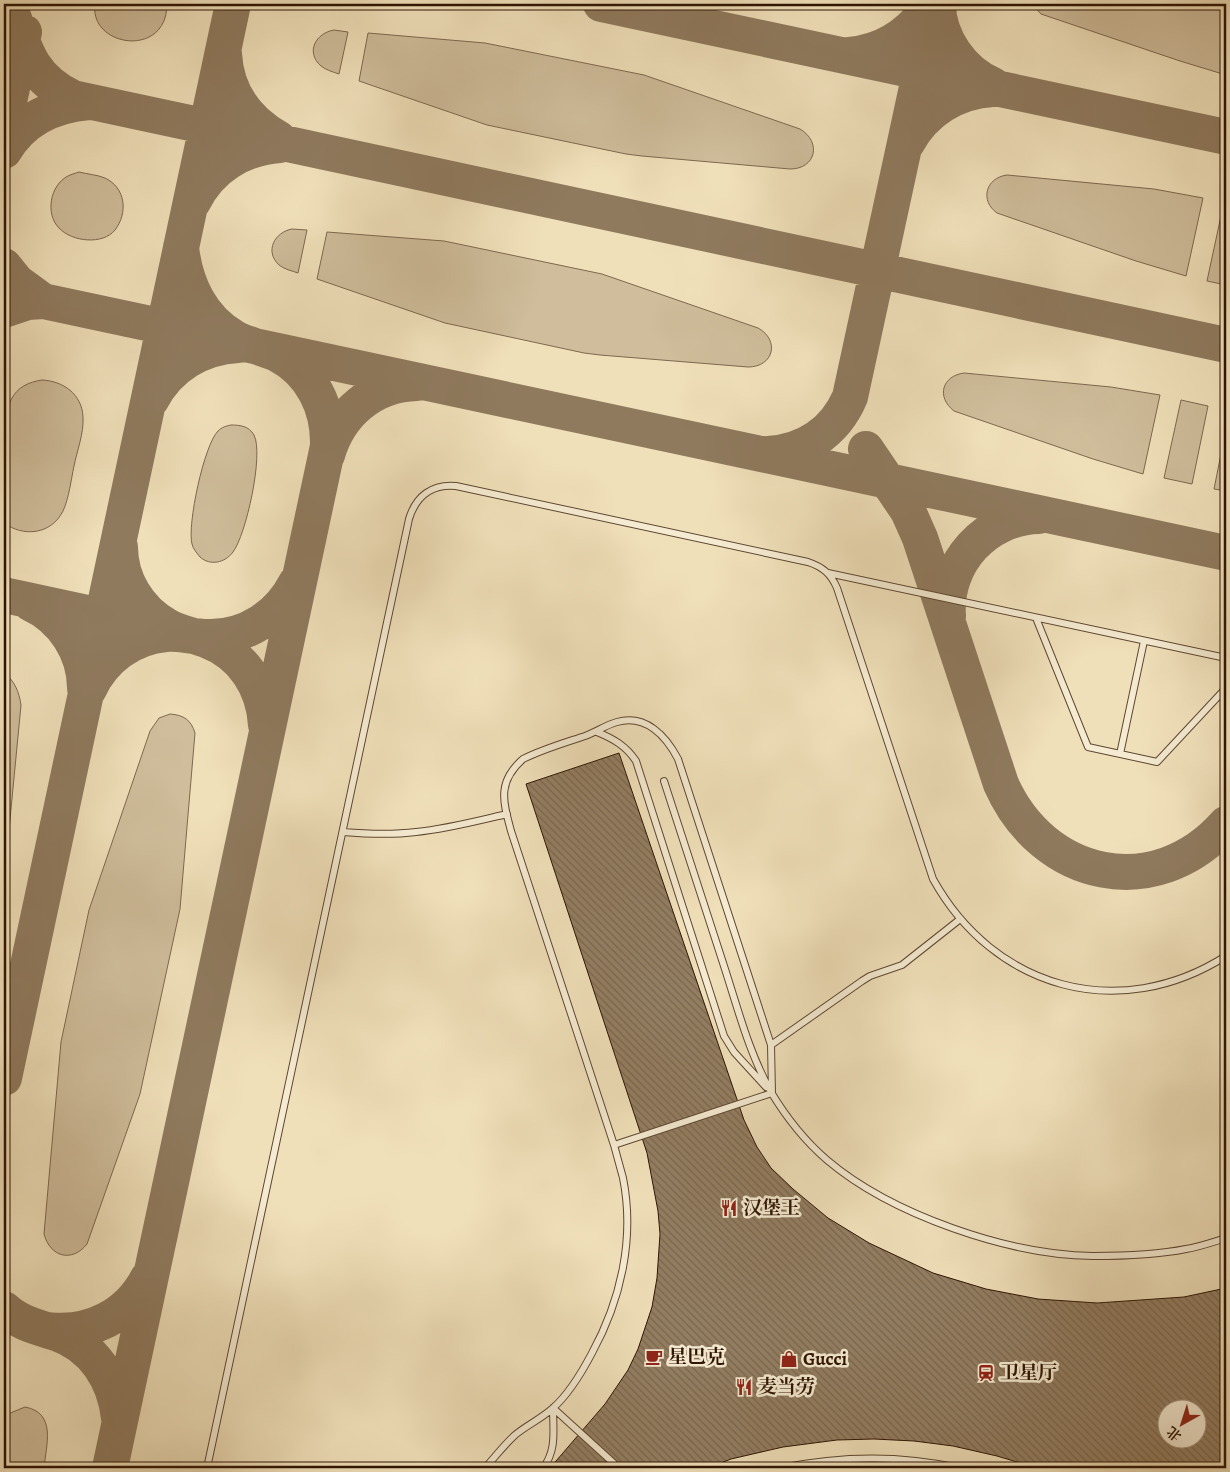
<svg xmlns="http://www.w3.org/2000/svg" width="1230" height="1472" font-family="Alegreya,'Noto Serif SC',serif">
<defs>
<pattern id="building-back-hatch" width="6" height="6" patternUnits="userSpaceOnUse" patternTransform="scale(1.25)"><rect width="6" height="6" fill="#937e62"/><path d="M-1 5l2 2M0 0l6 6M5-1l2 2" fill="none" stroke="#78664f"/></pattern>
</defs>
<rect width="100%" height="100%" fill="#f0e0ba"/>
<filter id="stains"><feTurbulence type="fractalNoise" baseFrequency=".004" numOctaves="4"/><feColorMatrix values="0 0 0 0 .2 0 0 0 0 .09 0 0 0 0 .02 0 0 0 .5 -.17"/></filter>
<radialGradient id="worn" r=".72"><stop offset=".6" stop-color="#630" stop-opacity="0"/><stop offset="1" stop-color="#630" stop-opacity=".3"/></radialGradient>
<path fill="#cfbd9b" stroke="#7e684f" d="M 95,4 L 167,4 C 167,59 89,47 95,4 Z
M 1032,4 L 1226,4 L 1226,75 L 1180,61 L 1041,14 Z
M 334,30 L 348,32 L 339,74 C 333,72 326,70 321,66 C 305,52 316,33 334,30 Z
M 368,33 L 485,43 L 644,75 L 800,129 C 822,142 816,169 790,169 L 642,156 L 626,154 L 487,125 L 359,81 Z
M 79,172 C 87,174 98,175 105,178 C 126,188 128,213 115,230 C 103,245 72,242 59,228 C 45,214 50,185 68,176 C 72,174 76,173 79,172 Z
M 1007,175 L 1154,189 L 1203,198 L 1186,276 L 1136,261 L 997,213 C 980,201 985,178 1007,175 Z
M 1224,202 L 1226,203 L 1226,285 L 1207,281 Z
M 292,229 L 307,230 L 298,273 C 292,271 284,269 279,265 C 264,251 275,232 292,229 Z
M 327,232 L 444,241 L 602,274 L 758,328 C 780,340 774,367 748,367 L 600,355 L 584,353 L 445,323 L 317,279 Z
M 964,373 L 1111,387 L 1160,395 L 1143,474 L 1093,459 L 954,411 C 936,397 942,376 964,373 Z
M 42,380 C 63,381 82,394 83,417 C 84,433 77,451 74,466 C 71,480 69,498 63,511 C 51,535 23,537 4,523 C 4,495 0,422 11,400 C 17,387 29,382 42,380 Z
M 1181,400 L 1208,406 L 1192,484 L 1164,478 Z
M 231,425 C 240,425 249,426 254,435 C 264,454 246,535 233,552 C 225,563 210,566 200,557 C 197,553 193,549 192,544 C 187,525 204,445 218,431 C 222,427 226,426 231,425 Z
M 1226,429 L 1226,491 L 1214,489 Z
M 4,673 C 15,681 19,692 21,705 L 9,830 L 4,855 Z
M 170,714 C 184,715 191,720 195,733 L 180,909 L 140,1094 L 87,1244 C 72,1263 50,1257 44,1234 L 61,1042 L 89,910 L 150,731 L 159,718 Z
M 25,1407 C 57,1413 46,1445 44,1468 L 4,1468 L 4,1421 L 8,1414 Z"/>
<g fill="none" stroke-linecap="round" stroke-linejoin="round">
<path stroke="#8f7a5e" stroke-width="36" d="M 9,4 C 24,47 29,77 73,98 L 1226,345
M 601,4 L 1226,137
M 938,4 C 938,38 962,72 993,85
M 224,54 C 226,92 247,121 279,139
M 849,55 C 884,52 912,33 931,4
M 4,125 L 24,32
M 907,143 C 924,111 956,91 993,89
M 4,151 C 22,120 53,105 89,102
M 193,202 C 210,167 242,148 280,145
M 4,266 L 17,282 L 43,301
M 4,310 L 28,302 L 43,301 L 1226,553
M 151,400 C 169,366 201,347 238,345
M 866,449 L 908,511 L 920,538 L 1001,784 C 1043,879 1155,904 1226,824
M 768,454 C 805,452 835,432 850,397 L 935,4
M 327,455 C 339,413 373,384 417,383
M 120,547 C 120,579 138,610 167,626 C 179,633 193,635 206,640 C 243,654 264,687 266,725
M 4,595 L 125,621
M 30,603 C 63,618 85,652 85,688
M 948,616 C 944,563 986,517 1039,516
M 89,689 C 103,658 132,637 166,634 C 180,633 193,637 208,637 C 246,638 279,616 296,583
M 4,1078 L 233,4
M 4,1309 C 19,1323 37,1327 56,1333 C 94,1346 115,1380 119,1418
M 48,1330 C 90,1335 128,1316 148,1278
M 110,1468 L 328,446 C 329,408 312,372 277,354 C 264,348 248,345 235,338 C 201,319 185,284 181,247"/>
</g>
<path fill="url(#building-back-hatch)" stroke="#2e1403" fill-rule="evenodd" d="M 619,753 L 744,1120 L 757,1147 L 771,1168 L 793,1189 L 828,1218 L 869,1243 L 933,1273 L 986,1289 L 1038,1299 L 1097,1303 L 1184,1297 L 1226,1288 L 1226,1468 L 1037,1468 L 997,1456 L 953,1446 L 914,1441 L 874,1439 L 837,1440 L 783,1447 L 731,1459 L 708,1468 L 550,1468 L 605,1404 L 628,1370 L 638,1349 L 652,1307 L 657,1278 L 660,1234 L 658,1211 L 647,1153 L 526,784 ZM 1168,1410 L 1198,1410 L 1198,1440 L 1168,1440 Z"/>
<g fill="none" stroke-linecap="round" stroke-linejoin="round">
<g stroke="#5e4731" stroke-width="8">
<path id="service" d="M 828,573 L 1226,658
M 1036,618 L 1088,747 L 1157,762 L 1226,688
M 597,732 C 614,739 626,746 636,761 L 724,1036 L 734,1052 L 766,1087
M 1120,754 L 1144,641
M 664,781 C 684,843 704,904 724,966 C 738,1009 749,1053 771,1092 C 786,1117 805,1141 827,1160 C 892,1215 1009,1255 1093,1256 C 1123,1256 1156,1255 1186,1249 C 1199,1247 1213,1242 1226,1238
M 343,832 C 367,834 392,835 416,832 C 447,829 477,821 507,814
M 771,1045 L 862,981 L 870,976 L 902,965 L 959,920
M 614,1145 L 772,1093
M 553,1408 L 619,1468
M 207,1468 L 409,519 C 416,496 432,484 456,486 L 808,562 C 823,567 831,574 837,588 L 933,879 C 994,989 1119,1024 1226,956
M 485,1468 C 495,1457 504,1445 515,1435 C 527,1425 541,1419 553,1408 C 569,1394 582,1372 592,1353 C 621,1300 635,1238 623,1178 C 620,1167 617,1156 614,1145 L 511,831 C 503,801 497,782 523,759 C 543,749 564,743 585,736 C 596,732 606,725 617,722 C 646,714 666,736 678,759 L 771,1045 L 772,1093
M 543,1468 C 557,1450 553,1430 553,1408
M 781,1468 C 839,1456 901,1455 959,1468"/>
</g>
<use href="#service" stroke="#f5ebd2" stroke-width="6"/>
</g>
<defs>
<g id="restaurant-bare" transform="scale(1.35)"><path d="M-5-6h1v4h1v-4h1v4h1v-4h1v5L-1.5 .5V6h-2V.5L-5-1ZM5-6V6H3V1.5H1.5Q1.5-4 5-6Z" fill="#8f2418" stroke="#f5ebd2" stroke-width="2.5" paint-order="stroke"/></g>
<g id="cafe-bare" transform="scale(1.35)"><path d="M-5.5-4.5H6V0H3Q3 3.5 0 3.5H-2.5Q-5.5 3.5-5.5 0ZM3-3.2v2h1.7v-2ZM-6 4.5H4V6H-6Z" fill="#8f2418" stroke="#f5ebd2" stroke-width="2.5" paint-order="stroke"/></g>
<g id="shop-bare" transform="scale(1.35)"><path d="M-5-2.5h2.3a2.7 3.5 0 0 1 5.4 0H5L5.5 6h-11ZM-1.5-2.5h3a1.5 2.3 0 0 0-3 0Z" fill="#8f2418" stroke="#f5ebd2" stroke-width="2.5" paint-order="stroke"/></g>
<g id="station-bare" transform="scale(1.35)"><path d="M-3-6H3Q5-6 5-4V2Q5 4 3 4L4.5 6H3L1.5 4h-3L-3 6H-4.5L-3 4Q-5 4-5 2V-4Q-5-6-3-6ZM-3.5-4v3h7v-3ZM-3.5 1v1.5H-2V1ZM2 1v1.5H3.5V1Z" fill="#8f2418" stroke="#f5ebd2" stroke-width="2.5" paint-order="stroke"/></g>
</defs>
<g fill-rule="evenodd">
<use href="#restaurant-bare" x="729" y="1208"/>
<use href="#cafe-bare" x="654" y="1357"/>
<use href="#shop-bare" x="789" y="1359"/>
<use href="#station-bare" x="986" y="1373"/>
<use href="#restaurant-bare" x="744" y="1387"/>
</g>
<g text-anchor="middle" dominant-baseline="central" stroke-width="5" stroke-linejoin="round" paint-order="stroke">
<g font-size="19" font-weight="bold" fill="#2e1403" stroke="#f5ebd2" text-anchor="start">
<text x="743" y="1208">汉堡王</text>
<text x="668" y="1357">星巴克</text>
<text x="803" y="1359">Gucci</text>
<text x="1000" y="1373">卫星厅</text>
<text x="758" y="1387">麦当劳</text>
</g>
</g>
<rect width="1230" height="1472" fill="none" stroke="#f0e0ba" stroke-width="20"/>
<rect x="5" y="5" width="1220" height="1462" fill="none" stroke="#2e1403" stroke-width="2.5"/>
<rect x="10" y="10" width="1210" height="1452" fill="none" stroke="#2e1403"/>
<g transform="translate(1182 1424) rotate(219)"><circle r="24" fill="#f5ebd2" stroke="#a5957f"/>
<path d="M0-4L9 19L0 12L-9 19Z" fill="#8f2418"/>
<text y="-8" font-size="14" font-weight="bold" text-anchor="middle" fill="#2e1403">北</text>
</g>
<rect width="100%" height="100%" filter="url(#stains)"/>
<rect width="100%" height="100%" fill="url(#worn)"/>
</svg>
